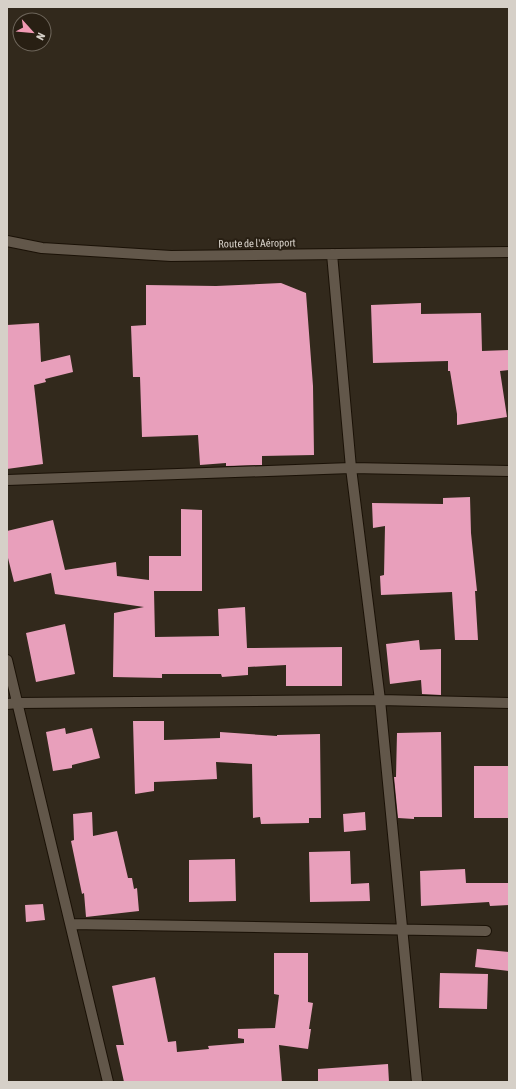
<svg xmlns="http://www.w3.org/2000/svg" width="516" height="1089" font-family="'Asap Condensed',sans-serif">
<rect width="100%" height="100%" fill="#32291c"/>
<path fill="#e89fbb" d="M 281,283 L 306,293 L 313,386 L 314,455 L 262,456 L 262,465 L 226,466 L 226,463 L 200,465 L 198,435 L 142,437 L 140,377 L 133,377 L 131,326 L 146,325 L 146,285 L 216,286 Z
M 421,303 L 421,314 L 481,313 L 482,351 L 509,350 L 509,370 L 500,371 L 507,417 L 457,425 L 457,414 L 450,371 L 448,371 L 448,361 L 373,363 L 371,305 Z
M 39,323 L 41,362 L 70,355 L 73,372 L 45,379 L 46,382 L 34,385 L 43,464 L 7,469 L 7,325 Z
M 470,497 L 471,533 L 477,591 L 475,591 L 478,640 L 455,640 L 452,592 L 381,595 L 380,576 L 384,575 L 385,526 L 373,528 L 372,503 L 443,504 L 443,498 Z
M 181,509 L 202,510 L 202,591 L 154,591 L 155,637 L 219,636 L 218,609 L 245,607 L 247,648 L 342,647 L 342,686 L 286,686 L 286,665 L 248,667 L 248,675 L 222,677 L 221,674 L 162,674 L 162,678 L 113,677 L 114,613 L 144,607 L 55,594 L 51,573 L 14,582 L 7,554 L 7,531 L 53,520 L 65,570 L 116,562 L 117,576 L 149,580 L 149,556 L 181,556 Z
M 65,624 L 75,674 L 36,682 L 26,633 Z
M 419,640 L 420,650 L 441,649 L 441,695 L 422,694 L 421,680 L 390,684 L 386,644 Z
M 133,721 L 164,721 L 164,740 L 220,738 L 220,732 L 277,736 L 277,735 L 320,734 L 321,818 L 309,818 L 309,823 L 261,824 L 260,817 L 253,818 L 252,764 L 216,762 L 217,779 L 154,782 L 154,791 L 135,794 Z
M 65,728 L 66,734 L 92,728 L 100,758 L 72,765 L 72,768 L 53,771 L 46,732 Z
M 441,732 L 442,817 L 414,817 L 414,819 L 398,818 L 394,777 L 396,777 L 397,733 Z
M 474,766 L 509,766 L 509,818 L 474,818 Z
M 92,812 L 93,836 L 117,831 L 128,878 L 132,878 L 134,889 L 137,888 L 139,911 L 86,917 L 84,893 L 82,894 L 71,841 L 74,840 L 73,814 Z
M 365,812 L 366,830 L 344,832 L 343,814 Z
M 350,851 L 351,884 L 369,883 L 370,901 L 310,902 L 309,852 Z
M 235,859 L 236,901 L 189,902 L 189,860 Z
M 465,869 L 466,883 L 509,883 L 509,905 L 490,906 L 489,902 L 421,906 L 420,871 Z
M 43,904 L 45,920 L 26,922 L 25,905 Z
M 477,949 L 509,952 L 509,971 L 475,967 Z
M 274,953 L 308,953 L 308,1002 L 313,1003 L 309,1029 L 311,1029 L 308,1049 L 279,1045 L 282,1082 L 124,1082 L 116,1045 L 124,1045 L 112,986 L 155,977 L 168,1042 L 176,1041 L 177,1052 L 209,1049 L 208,1046 L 244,1043 L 244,1039 L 238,1038 L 238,1029 L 275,1028 L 279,995 L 274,994 Z
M 440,973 L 488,974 L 487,1009 L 439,1008 Z
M 388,1064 L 389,1082 L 318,1082 L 318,1069 Z"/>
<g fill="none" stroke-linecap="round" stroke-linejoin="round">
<g stroke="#1a1106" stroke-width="12">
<path id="street" d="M 7,241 L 42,248 L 171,256 L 509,252
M 332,254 L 351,468 L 380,700 L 417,1082
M 7,480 L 351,468 L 509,471
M 7,660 L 108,1082
M 7,704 L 18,703 L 380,700 L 509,703
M 71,924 L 486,931"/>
</g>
<use href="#street" stroke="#62574a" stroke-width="10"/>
</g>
<g text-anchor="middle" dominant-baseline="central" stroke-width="4" stroke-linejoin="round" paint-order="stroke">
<g font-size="11" fill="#d6d0c8" stroke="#281f13">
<text transform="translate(257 243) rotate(-1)">Route de l'Aéroport</text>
</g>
</g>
<rect width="516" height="1089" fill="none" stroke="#d6d0c8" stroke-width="16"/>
<g transform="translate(32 32) rotate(117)"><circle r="19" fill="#281f13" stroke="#6e665b"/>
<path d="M0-3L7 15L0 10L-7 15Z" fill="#f19ab4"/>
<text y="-6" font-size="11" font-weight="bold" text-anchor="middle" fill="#d6d0c8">N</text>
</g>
</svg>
